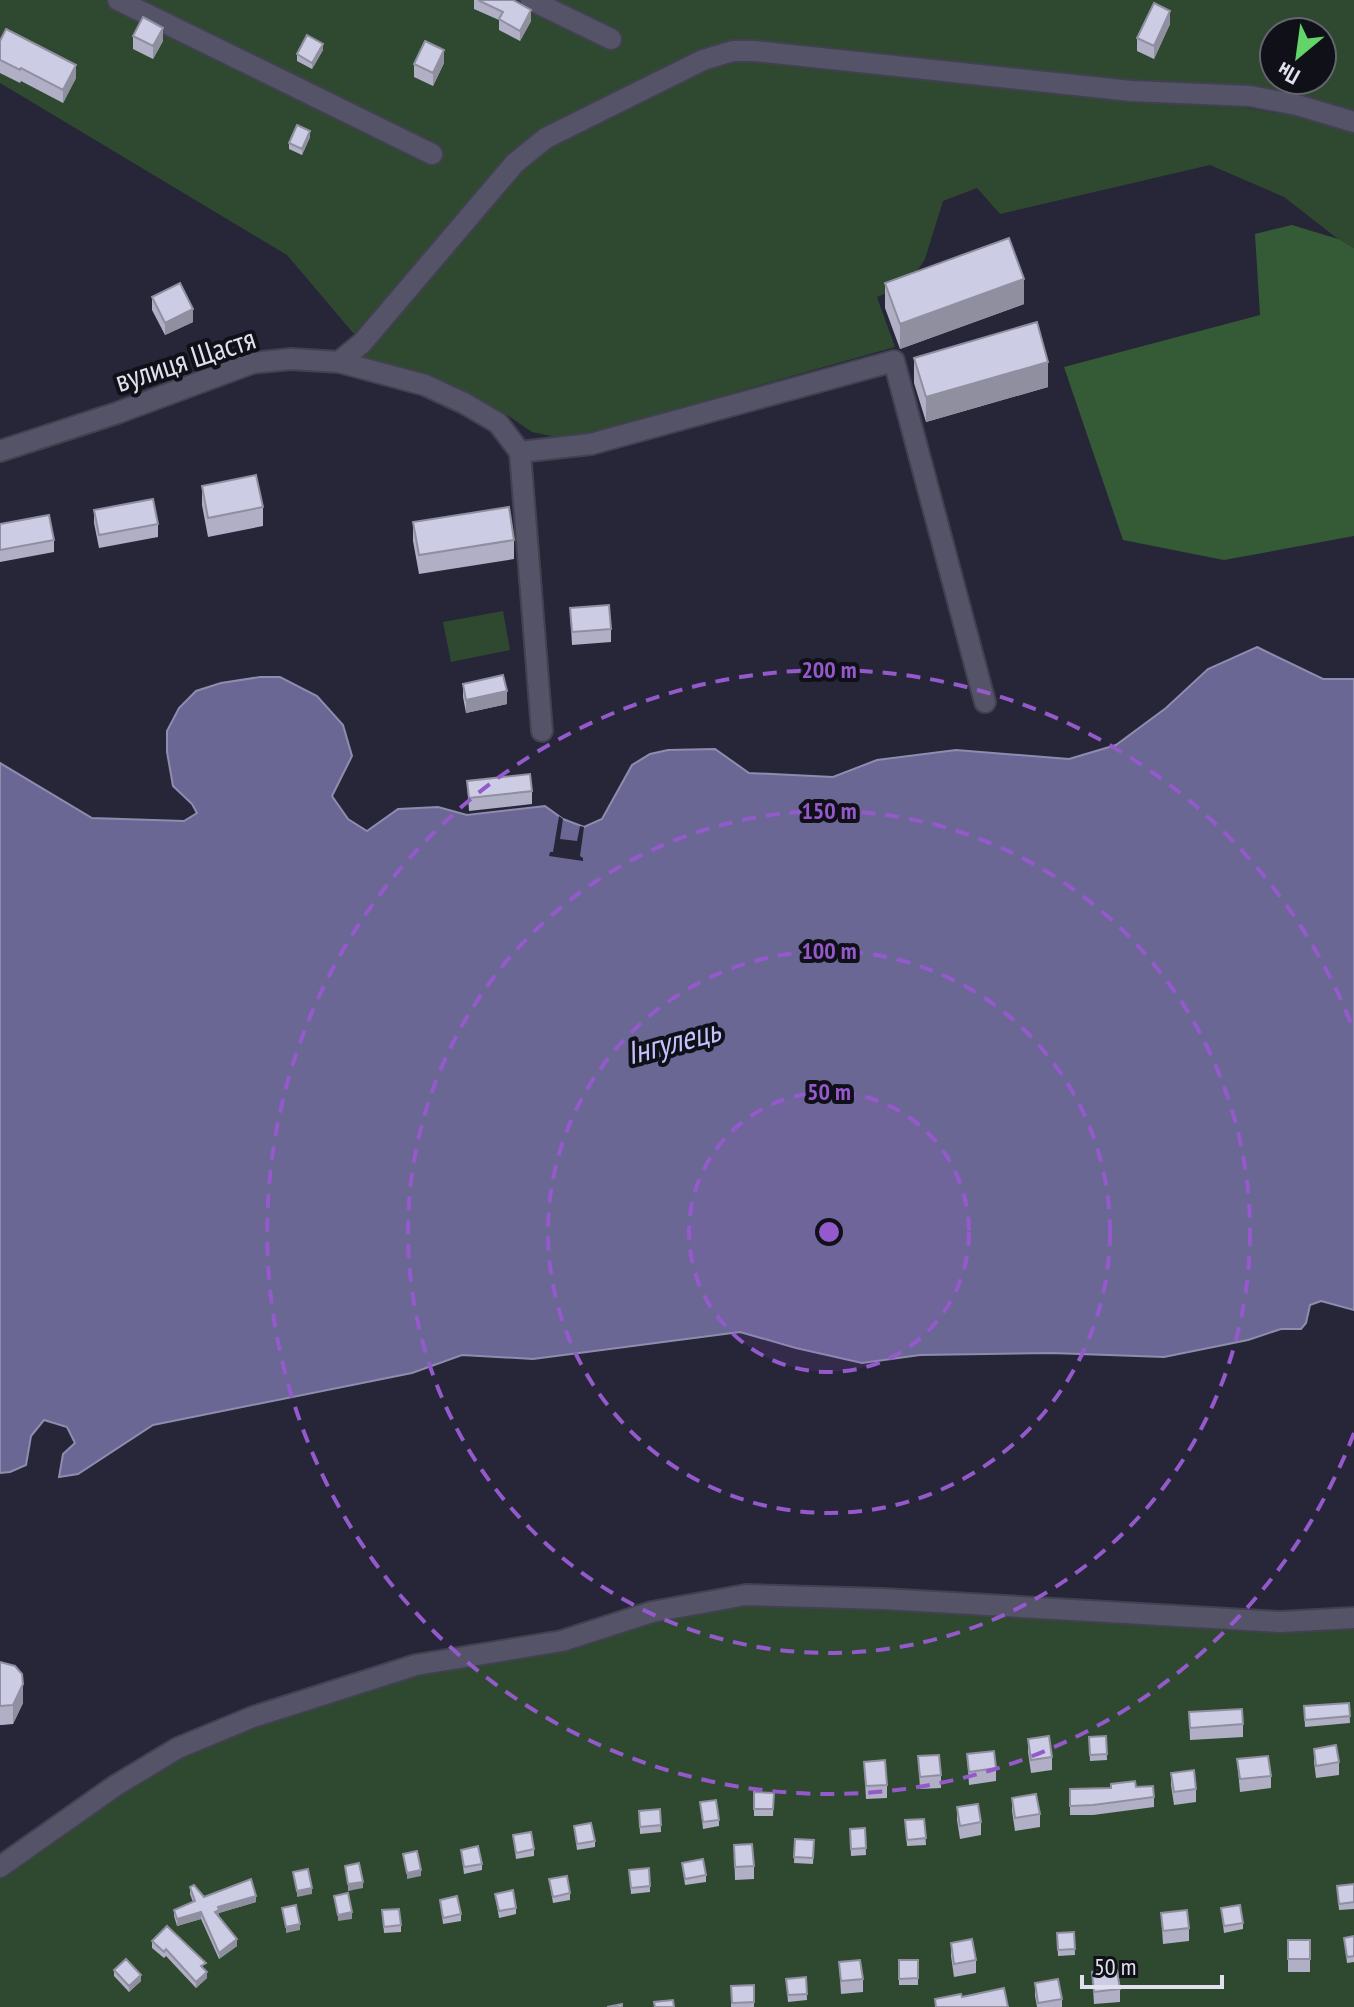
<svg xmlns="http://www.w3.org/2000/svg" width="1354" height="2007" font-family="'PT Sans Narrow',sans-serif">
<rect width="100%" height="100%" fill="#272538"/>
<path fill="#2e492f" fill-rule="evenodd" d="M 0,0 L 1354,0 L 1354,111 L 1299,94 L 1249,86 L 1132,81 L 751,41 L 507,159 L 354,334 L 287,255 L 0,83 ZM 1274,32 L 1322,32 L 1322,80 L 1274,80 Z
M 730,60 L 757,60 L 1216,103 L 1294,116 L 1354,132 L 1354,248 L 1338,239 L 1284,197 L 1210,165 L 1000,214 L 977,188 L 943,201 L 925,259 L 908,285 L 877,297 L 895,347 L 587,434 L 561,438 L 532,432 L 506,414 L 468,394 L 358,360 L 371,348 L 520,170 L 554,145 L 702,70 Z
M 503,611 L 510,650 L 451,662 L 443,622 Z
M 746,1595 L 1354,1618 L 1354,2007 L 0,2007 L 0,1867 L 178,1748 L 416,1665 Z"/>
<path fill="#355b36" d="M 1292,225 L 1338,239 L 1354,248 L 1354,536 L 1224,560 L 1123,540 L 1064,367 L 1260,315 L 1255,234 Z"/>
<path fill="#6a6795" stroke="#8e8caf" stroke-width="2" d="M 1257,647 L 1323,679 L 1354,679 L 1354,1310 L 1321,1301 L 1310,1305 L 1306,1323 L 1301,1329 L 1281,1329 L 1248,1340 L 1164,1357 L 1052,1353 L 920,1355 L 862,1363 L 796,1348 L 740,1332 L 533,1359 L 462,1355 L 412,1373 L 153,1425 L 78,1474 L 59,1477 L 63,1454 L 75,1443 L 67,1427 L 44,1420 L 31,1436 L 26,1465 L 10,1472 L 0,1473 L 0,763 L 92,818 L 184,821 L 197,813 L 192,804 L 173,786 L 167,752 L 167,731 L 179,708 L 196,691 L 221,683 L 260,677 L 280,677 L 317,696 L 343,725 L 352,756 L 332,796 L 348,819 L 367,831 L 398,809 L 438,807 L 467,815 L 545,806 L 563,819 L 584,827 L 602,819 L 632,765 L 650,754 L 668,750 L 715,749 L 749,773 L 833,777 L 877,760 L 956,750 L 1069,759 L 1116,745 L 1166,708 L 1208,669 Z"/>
<path fill="#272538" d="M 559,816 L 563,819 L 560,839 L 577,841 L 580,826 L 584,827 L 580,856 L 583,858 L 583,861 L 549,856 L 550,852 L 553,852 Z"/>
<g fill="none" stroke-linecap="round" stroke-linejoin="round">
<g stroke="#424150" stroke-width="24">
<path id="minor" d="M 118,0 L 432,154
M 531,0 L 611,39
M 339,362 L 362,343 L 515,163 L 546,138 L 703,60 L 733,51 L 755,51 L 1131,91 L 1250,96 L 1297,105 L 1354,122
M 0,451 L 117,413 L 252,363 L 291,359 L 339,362 L 425,385 L 464,403 L 498,423 L 520,452 L 542,731
M 520,452 L 591,444 L 894,361 L 985,702
M 0,1867 L 115,1786 L 178,1748 L 253,1717 L 416,1665 L 562,1641 L 652,1612 L 746,1595 L 883,1599 L 1280,1622 L 1354,1618"/>
</g>
<use href="#minor" stroke="#545368" stroke-width="20"/>
</g>
<path fill="#b0afc5" d="M 474,0 L 513,0 L 531,21 L 520,41 L 499,30 L 499,20 L 474,9 Z
M 1170,24 L 1154,59 L 1137,51 L 1137,38 Z
M 133,36 L 163,41 L 153,59 L 133,49 Z
M 0,41 L 76,78 L 63,103 L 21,81 L 20,83 L 0,73 Z
M 323,50 L 312,69 L 297,61 L 297,54 Z
M 444,63 L 433,86 L 414,77 L 414,64 Z
M 310,137 L 302,155 L 289,149 L 289,143 Z
M 885,283 L 1024,304 L 900,349 L 885,308 Z
M 152,297 L 193,322 L 165,335 L 152,310 Z
M 914,358 L 1048,387 L 926,422 L 914,383 Z
M 202,486 L 263,507 L 263,526 L 208,537 L 202,505 Z
M 94,510 L 158,524 L 158,537 L 99,548 L 94,523 Z
M 413,522 L 514,540 L 514,559 L 419,574 L 413,541 Z
M 0,524 L 54,540 L 54,552 L 0,562 Z
M 570,608 L 611,629 L 611,642 L 572,645 Z
M 463,684 L 507,704 L 466,713 L 463,697 Z
M 467,781 L 532,791 L 532,804 L 469,811 Z
M 0,1662 L 23,1703 L 13,1724 L 2,1725 L 0,1725 Z
M 1349,1703 L 1350,1723 L 1305,1727 L 1304,1706 Z
M 1189,1712 L 1243,1724 L 1243,1737 L 1190,1740 Z
M 1106,1736 L 1107,1760 L 1090,1761 L 1089,1737 Z
M 1028,1739 L 1052,1757 L 1052,1770 L 1031,1773 L 1028,1752 Z
M 1314,1749 L 1339,1762 L 1339,1775 L 1316,1778 L 1314,1762 Z
M 967,1754 L 996,1768 L 996,1781 L 969,1785 Z
M 918,1756 L 941,1775 L 941,1788 L 920,1789 Z
M 1237,1759 L 1271,1776 L 1271,1788 L 1240,1792 Z
M 864,1762 L 887,1785 L 887,1798 L 866,1799 Z
M 1171,1773 L 1196,1789 L 1196,1802 L 1174,1805 L 1171,1785 Z
M 1136,1787 L 1154,1797 L 1154,1807 L 1093,1815 L 1070,1815 L 1070,1789 Z
M 754,1792 L 774,1793 L 773,1816 L 754,1816 Z
M 1012,1798 L 1040,1814 L 1040,1827 L 1015,1831 L 1012,1811 Z
M 700,1802 L 719,1820 L 719,1826 L 703,1829 Z
M 957,1807 L 981,1822 L 981,1835 L 960,1839 L 957,1820 Z
M 660,1809 L 661,1832 L 640,1834 L 639,1811 Z
M 924,1819 L 926,1845 L 907,1846 L 905,1820 Z
M 574,1826 L 595,1841 L 595,1847 L 577,1850 Z
M 865,1828 L 866,1855 L 851,1856 L 850,1829 Z
M 513,1835 L 534,1849 L 534,1856 L 516,1859 Z
M 795,1839 L 814,1840 L 813,1864 L 794,1863 Z
M 734,1845 L 754,1866 L 754,1879 L 735,1880 Z
M 461,1850 L 482,1864 L 482,1870 L 464,1874 Z
M 682,1863 L 706,1875 L 706,1882 L 685,1885 Z
M 629,1870 L 650,1886 L 650,1892 L 631,1894 Z
M 549,1879 L 570,1893 L 570,1900 L 553,1903 Z
M 1354,1884 L 1354,1909 L 1339,1910 L 1337,1886 Z
M 190,1887 L 204,1897 L 256,1902 L 219,1913 L 219,1916 L 237,1946 L 219,1959 L 201,1919 L 177,1926 L 174,1916 L 174,1910 L 193,1902 L 190,1894 Z
M 495,1894 L 516,1908 L 516,1914 L 499,1918 Z
M 440,1900 L 461,1914 L 461,1921 L 443,1924 Z
M 1221,1908 L 1243,1923 L 1243,1929 L 1224,1933 Z
M 382,1910 L 401,1925 L 401,1932 L 384,1933 Z
M 1161,1913 L 1189,1928 L 1189,1941 L 1163,1944 Z
M 1074,1932 L 1075,1955 L 1058,1956 L 1057,1933 Z
M 1354,1936 L 1354,1962 L 1347,1963 L 1344,1938 Z
M 1288,1940 L 1310,1940 L 1310,1972 L 1288,1972 Z
M 152,1941 L 206,1970 L 207,1978 L 196,1988 L 166,1956 L 164,1958 L 152,1948 Z
M 951,1943 L 976,1960 L 976,1973 L 954,1977 L 951,1956 Z
M 899,1960 L 918,1960 L 918,1985 L 899,1985 Z
M 839,1962 L 863,1979 L 863,1992 L 841,1994 Z
M 114,1970 L 141,1981 L 129,1992 L 114,1976 Z
M 1092,1972 L 1120,1989 L 1120,2002 L 1094,2004 Z
M 806,1977 L 807,2000 L 788,2002 L 786,1979 Z
M 1035,1983 L 1062,1999 L 1062,2007 L 1037,2007 L 1035,1996 Z
M 754,1985 L 754,2007 L 731,2007 L 731,1986 Z"/>
<path fill="#908fa0" d="M 531,10 L 531,21 L 520,41 L 520,31 Z
M 1170,11 L 1170,24 L 1154,59 L 1154,46 Z
M 163,28 L 163,41 L 153,59 L 153,46 Z
M 323,44 L 323,50 L 312,69 L 312,63 Z
M 444,50 L 444,63 L 433,86 L 433,73 Z
M 76,65 L 76,78 L 63,103 L 63,90 Z
M 310,131 L 310,137 L 302,155 L 302,149 Z
M 1024,279 L 1024,304 L 900,349 L 900,324 Z
M 193,309 L 193,322 L 165,335 L 165,323 Z
M 1048,362 L 1048,387 L 926,422 L 926,397 Z
M 507,691 L 507,704 L 466,713 L 466,700 Z
M 23,1684 L 23,1703 L 13,1724 L 13,1705 Z
M 421,1870 L 421,1876 L 407,1879 L 407,1873 Z
M 363,1882 L 363,1888 L 348,1891 L 348,1884 Z
M 312,1888 L 312,1894 L 297,1897 L 297,1891 Z
M 256,1896 L 256,1902 L 219,1913 L 219,1916 L 215,1912 L 218,1907 Z
M 201,1912 L 201,1919 L 177,1926 L 177,1919 Z
M 352,1912 L 352,1919 L 338,1921 L 338,1915 Z
M 300,1924 L 300,1930 L 286,1933 L 286,1927 Z
M 237,1939 L 237,1946 L 219,1959 L 219,1953 Z
M 207,1972 L 207,1978 L 196,1988 L 196,1982 Z
M 141,1975 L 141,1981 L 129,1992 L 129,1986 Z"/>
<path fill="#cdcce5" stroke="#908fa0" stroke-width="2" d="M 478,0 L 513,0 L 531,10 L 520,31 L 499,19 L 503,12 Z
M 1154,3 L 1170,11 L 1154,46 L 1137,38 Z
M 143,17 L 163,28 L 153,46 L 133,36 Z
M 6,29 L 76,65 L 63,90 L 21,68 L 20,70 L 0,60 L 0,41 Z
M 307,35 L 323,44 L 312,63 L 297,54 Z
M 425,41 L 444,50 L 433,73 L 414,64 Z
M 297,125 L 310,131 L 302,149 L 289,143 Z
M 1009,238 L 1024,279 L 900,324 L 885,283 Z
M 180,283 L 193,309 L 165,323 L 152,297 Z
M 1037,322 L 1048,362 L 926,397 L 914,358 Z
M 256,475 L 263,507 L 208,518 L 202,486 Z
M 153,499 L 158,524 L 99,535 L 94,510 Z
M 509,507 L 514,540 L 419,555 L 413,522 Z
M 49,515 L 54,540 L 0,550 L 0,524 Z
M 609,605 L 611,629 L 572,632 L 570,608 Z
M 503,675 L 507,691 L 466,700 L 463,684 Z
M 530,774 L 532,791 L 469,798 L 467,781 Z
M 0,1662 L 15,1666 L 22,1674 L 23,1684 L 13,1705 L 0,1706 Z
M 1349,1703 L 1350,1716 L 1305,1720 L 1304,1706 Z
M 1242,1709 L 1243,1724 L 1190,1728 L 1189,1712 Z
M 1049,1736 L 1052,1757 L 1031,1760 L 1028,1739 Z
M 1106,1736 L 1107,1754 L 1090,1755 L 1089,1737 Z
M 1336,1745 L 1339,1762 L 1316,1766 L 1314,1749 Z
M 994,1751 L 996,1768 L 969,1772 L 967,1754 Z
M 939,1755 L 941,1775 L 920,1777 L 918,1756 Z
M 1268,1756 L 1271,1776 L 1240,1779 L 1237,1759 Z
M 885,1760 L 887,1785 L 866,1786 L 864,1762 Z
M 1194,1770 L 1196,1789 L 1174,1792 L 1171,1773 Z
M 1135,1781 L 1136,1787 L 1153,1786 L 1154,1797 L 1093,1805 L 1070,1806 L 1070,1789 L 1111,1788 L 1111,1784 Z
M 754,1792 L 774,1793 L 773,1809 L 754,1809 Z
M 1036,1794 L 1040,1814 L 1015,1818 L 1012,1798 Z
M 716,1800 L 719,1820 L 703,1822 L 700,1802 Z
M 978,1804 L 981,1822 L 960,1826 L 957,1807 Z
M 660,1809 L 661,1825 L 640,1827 L 639,1811 Z
M 924,1819 L 926,1838 L 907,1840 L 905,1820 Z
M 591,1823 L 595,1841 L 577,1844 L 574,1826 Z
M 865,1828 L 866,1848 L 851,1849 L 850,1829 Z
M 531,1832 L 534,1849 L 516,1853 L 513,1835 Z
M 795,1839 L 814,1840 L 813,1858 L 794,1857 Z
M 752,1844 L 754,1866 L 735,1867 L 734,1845 Z
M 478,1846 L 482,1864 L 464,1867 L 461,1850 Z
M 417,1851 L 421,1870 L 407,1873 L 403,1854 Z
M 703,1859 L 706,1875 L 685,1879 L 682,1863 Z
M 359,1863 L 363,1882 L 348,1884 L 345,1866 Z
M 649,1868 L 650,1886 L 631,1888 L 629,1870 Z
M 308,1869 L 312,1888 L 297,1891 L 293,1872 Z
M 567,1876 L 570,1893 L 553,1897 L 549,1879 Z
M 251,1879 L 256,1896 L 218,1907 L 219,1910 L 215,1912 L 237,1939 L 219,1953 L 201,1912 L 177,1919 L 174,1910 L 195,1901 L 190,1887 L 194,1885 L 204,1897 Z
M 1354,1884 L 1354,1902 L 1339,1904 L 1337,1886 Z
M 513,1890 L 516,1908 L 499,1911 L 495,1894 Z
M 348,1893 L 352,1912 L 338,1915 L 334,1896 Z
M 457,1896 L 461,1914 L 443,1918 L 440,1900 Z
M 296,1905 L 300,1924 L 286,1927 L 282,1908 Z
M 1240,1905 L 1243,1923 L 1224,1926 L 1221,1908 Z
M 399,1909 L 401,1925 L 384,1927 L 382,1910 Z
M 1187,1910 L 1189,1928 L 1163,1931 L 1161,1913 Z
M 167,1926 L 206,1963 L 201,1966 L 207,1972 L 196,1982 L 166,1949 L 164,1952 L 152,1941 Z
M 1074,1932 L 1075,1949 L 1058,1950 L 1057,1933 Z
M 1354,1936 L 1354,1956 L 1347,1957 L 1344,1938 Z
M 972,1939 L 976,1960 L 954,1964 L 951,1943 Z
M 1288,1940 L 1310,1940 L 1310,1959 L 1288,1959 Z
M 126,1959 L 141,1975 L 129,1986 L 114,1970 Z
M 860,1960 L 863,1979 L 841,1981 L 839,1962 Z
M 899,1960 L 918,1960 L 918,1978 L 899,1979 Z
M 1117,1970 L 1120,1989 L 1094,1992 L 1092,1972 Z
M 806,1977 L 807,1994 L 788,1995 L 786,1979 Z
M 1058,1979 L 1062,1999 L 1038,2003 L 1035,1983 Z
M 754,1985 L 754,2002 L 732,2003 L 731,1986 Z
M 1004,1988 L 1008,2007 L 936,2007 L 935,1999 L 961,1994 L 962,1997 Z
M 673,2000 L 674,2007 L 655,2007 L 654,2002 Z
M 622,2004 L 622,2007 L 607,2007 Z"/>
<circle cx="829" cy="1232" r="140" fill="#9459ca" fill-opacity=".12"/>
<g fill="none" stroke="#9459ca" stroke-width="4" stroke-dasharray="14 10">
<circle cx="829" cy="1232" r="140"/>
<circle cx="829" cy="1232" r="281"/>
<circle cx="829" cy="1232" r="421"/>
<path d="M1354 1433A562 562 0 1 1 1354 1031"/>
</g>
<g text-anchor="middle" dominant-baseline="central" stroke-width="8" stroke-linejoin="round" paint-order="stroke">
<g font-size="30" fill="#e1e1ed" stroke="#101018">
<text transform="translate(185 359) rotate(-18)">вулиця Щастя</text>
</g>
<g font-size="32" font-style="italic" fill="#c5c1fc" stroke="#101018">
<text transform="translate(673 1041) rotate(-15)">Інгулець</text>
</g>
</g>
<circle cx="829" cy="1232" r="12" fill="#9459ca" stroke="#101018" stroke-width="4"/>
<g font-size="24" text-anchor="middle" font-weight="bold" fill="#9459ca" stroke="#101018" stroke-width="8" stroke-linejoin="round" paint-order="stroke">
<text x="829" y="678">200 m</text>
<text x="829" y="819">150 m</text>
<text x="829" y="959">100 m</text>
<text x="829" y="1100">50 m</text>
</g>
<g transform="translate(1298 56) rotate(209)"><circle r="38" fill="#101018" stroke="#64646d" stroke-width="2"/>
<path d="M0-6L14 30L0 20L-14 30Z" fill="#62d469"/>
<text y="-12" font-size="22" font-weight="bold" text-anchor="middle" fill="#e1e1ed">Пн</text>
</g>
<path d="M1082 1975v12h140v-12" fill="none" stroke="#e1e1ed" stroke-width="4"/>
<text x="1094" y="1975" font-size="24" fill="#e1e1ed" stroke="#101018" stroke-width="6" paint-order="stroke">50 m</text>
</svg>
